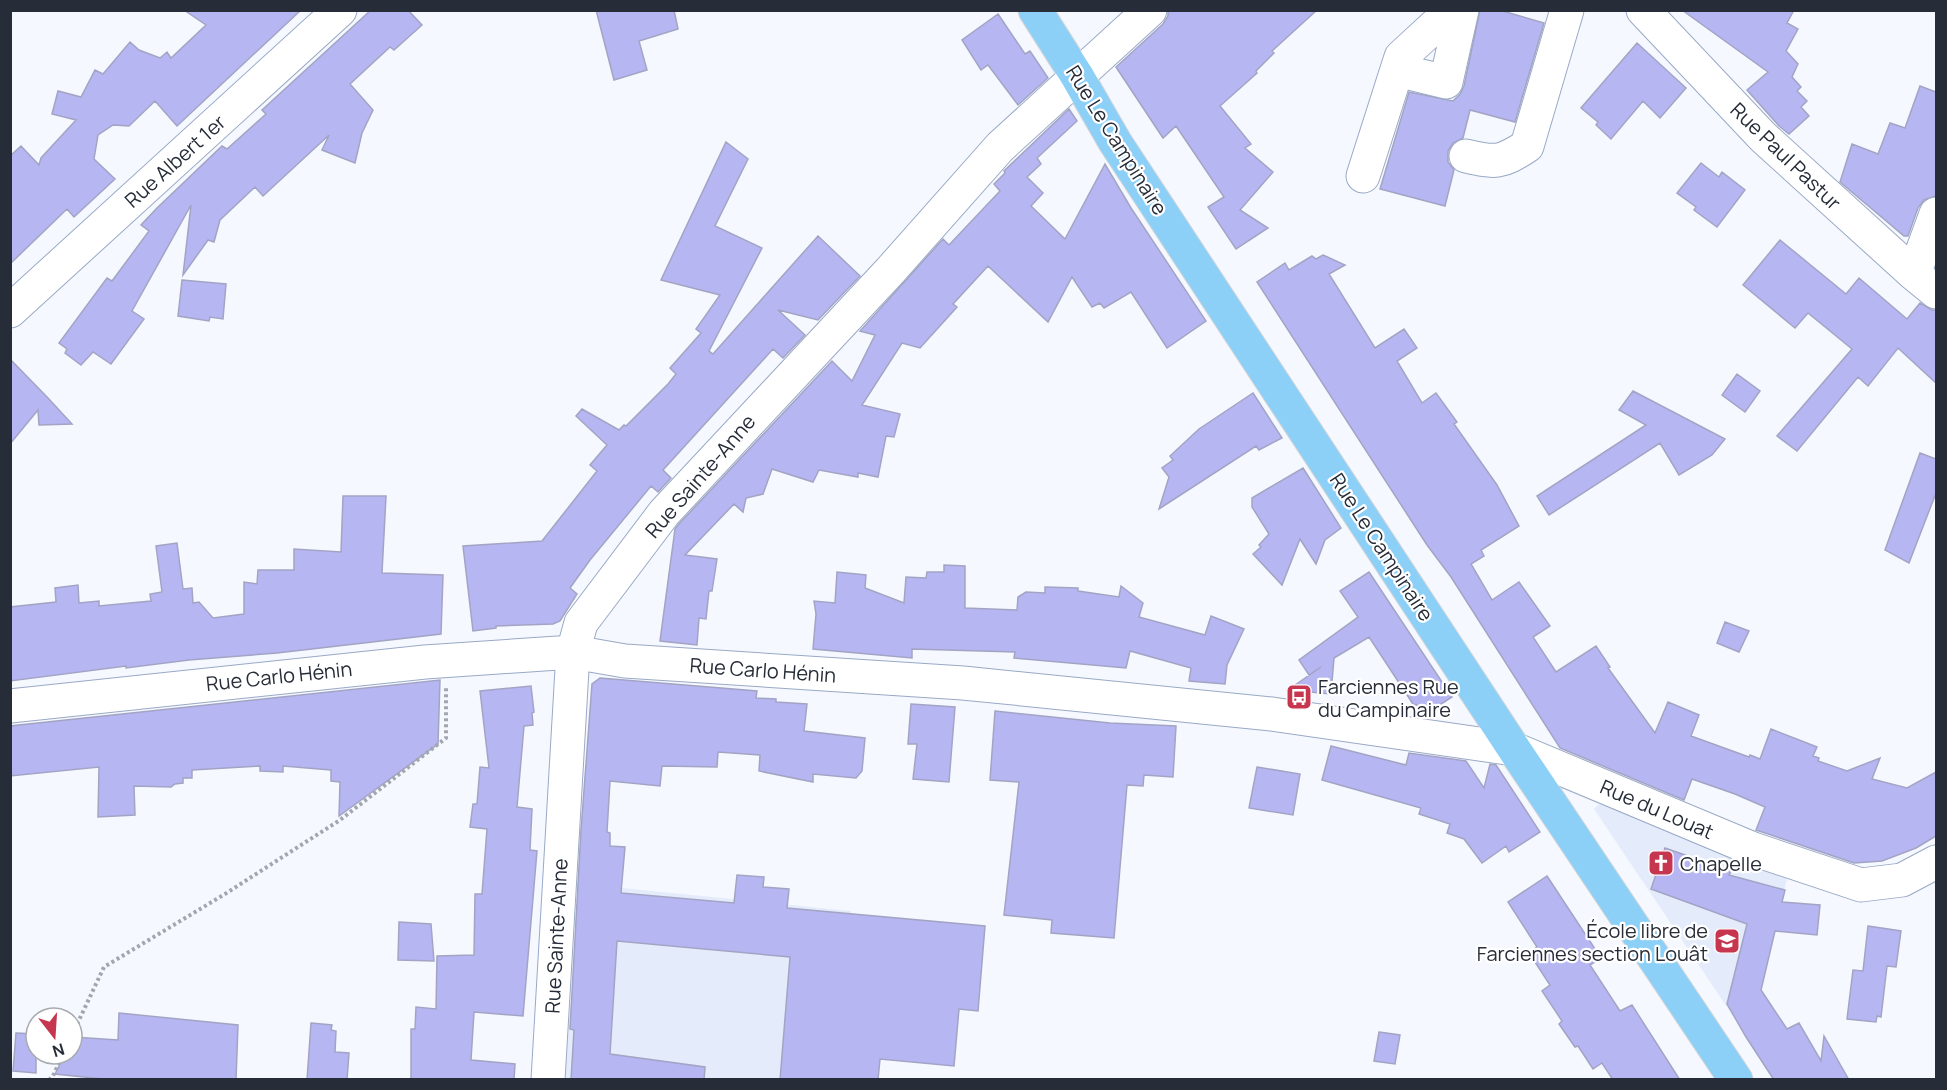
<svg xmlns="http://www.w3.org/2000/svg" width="1947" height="1090" font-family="Manrope,sans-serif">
<rect width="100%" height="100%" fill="#f5f8fe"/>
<path fill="#e4ecfb" d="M 1602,801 L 1787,879 L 1756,1003 L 1739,1025 L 1594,809 Z
M 583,884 L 851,911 L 834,1079 L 563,1080 Z"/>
<path fill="#b6b6f3" stroke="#a3a4c4" stroke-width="1.5" d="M 184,10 L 301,10 L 177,126 L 155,101 L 129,126 L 113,125 L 98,135 L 94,159 L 115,179 L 74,217 L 67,209 L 10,264 L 10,156 L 21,146 L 39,165 L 41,158 L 76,120 L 52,114 L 58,91 L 81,97 L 95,70 L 103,74 L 130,42 L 139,50 L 160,58 L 167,52 L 171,58 L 206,25 Z
M 371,10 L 408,10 L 422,25 L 394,50 L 390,47 L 350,84 L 373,110 L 362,133 L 355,163 L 322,150 L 329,135 L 263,196 L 255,187 L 220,220 L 214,242 L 208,240 L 183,275 L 191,205 L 132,311 L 144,319 L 111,364 L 93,352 L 81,365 L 65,353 L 67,349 L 59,343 L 107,278 L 112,281 L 149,231 L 141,225 L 157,208 L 222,146 L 227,149 L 266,114 L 262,110 Z
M 596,10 L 674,10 L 678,29 L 639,41 L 647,70 L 614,80 Z
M 1168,10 L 1317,10 L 1272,51 L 1274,53 L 1256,71 L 1257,73 L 1220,106 L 1251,144 L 1245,148 L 1273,172 L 1240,210 L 1268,228 L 1236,249 L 1208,207 L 1224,197 L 1176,126 L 1163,138 L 1116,67 L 1163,24 L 1168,16 Z
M 1480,10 L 1499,10 L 1544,23 L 1515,122 L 1470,110 L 1463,138 L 1453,143 L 1448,151 L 1448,162 L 1454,170 L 1445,206 L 1380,189 L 1409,92 L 1453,101 L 1460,94 L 1464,86 Z
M 1682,10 L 1794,10 L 1787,23 L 1798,29 L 1786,51 L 1798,64 L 1792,77 L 1801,87 L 1797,91 L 1807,101 L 1801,107 L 1809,116 L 1789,134 L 1779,126 L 1747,90 L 1768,72 Z
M 998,14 L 1025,54 L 1030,51 L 1048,78 L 1018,105 L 988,65 L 981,70 L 962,40 Z
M 1637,43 L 1686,88 L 1660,118 L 1643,101 L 1611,139 L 1596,125 L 1598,122 L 1581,108 Z
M 1920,86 L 1936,92 L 1936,196 L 1924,200 L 1918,208 L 1908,236 L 1904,236 L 1840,182 L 1852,144 L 1878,154 L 1890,123 L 1905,128 Z
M 1069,109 L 1077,121 L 1037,158 L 1041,164 L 1027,177 L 1043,193 L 1031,206 L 1065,239 L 1105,164 L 1131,208 L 1206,321 L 1167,348 L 1131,292 L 1104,308 L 1100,303 L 1092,307 L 1072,277 L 1048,322 L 988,266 L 953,304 L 957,307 L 920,348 L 902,343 L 862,405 L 900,414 L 894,437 L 886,436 L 878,477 L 858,473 L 858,477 L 819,470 L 813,482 L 772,469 L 763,494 L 746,498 L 743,512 L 734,504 L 685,555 L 717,559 L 712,591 L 709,591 L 706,619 L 699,618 L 697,645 L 660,641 L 675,529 L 678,525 L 832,361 L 852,381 L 875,335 L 860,331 L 943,239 L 949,245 L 1000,191 L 994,184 L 1005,173 L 1004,171 Z
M 726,142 L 748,159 L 715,226 L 762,248 L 709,351 L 713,354 L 818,236 L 860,276 L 818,320 L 778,310 L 805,335 L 783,358 L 773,349 L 663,470 L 671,478 L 658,492 L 651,486 L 590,560 L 570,588 L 577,594 L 560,621 L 553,624 L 496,626 L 496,628 L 473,631 L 463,546 L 542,541 L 597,471 L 590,465 L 607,445 L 576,416 L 582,409 L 619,430 L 624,425 L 626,426 L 668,384 L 676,374 L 670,368 L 701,333 L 696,329 L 720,295 L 661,280 Z
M 1701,163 L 1719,177 L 1722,172 L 1745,190 L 1717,227 L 1694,210 L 1696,207 L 1677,193 Z
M 1780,240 L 1846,294 L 1859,278 L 1907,319 L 1920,303 L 1932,310 L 1936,310 L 1936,383 L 1898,348 L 1868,386 L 1858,377 L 1797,451 L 1777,436 L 1852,349 L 1808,313 L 1795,328 L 1743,285 Z
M 1323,255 L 1345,265 L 1329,274 L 1375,348 L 1404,329 L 1417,348 L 1397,361 L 1422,403 L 1436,393 L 1457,422 L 1454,424 L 1497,485 L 1519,526 L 1481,550 L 1484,556 L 1471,564 L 1492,600 L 1519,582 L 1550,626 L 1533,637 L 1556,672 L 1596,646 L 1610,667 L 1608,668 L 1655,733 L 1668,702 L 1699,715 L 1691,736 L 1749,757 L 1750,755 L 1760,759 L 1771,729 L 1817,747 L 1813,756 L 1819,758 L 1818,761 L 1847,771 L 1880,758 L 1872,779 L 1907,788 L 1936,772 L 1936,836 L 1916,848 L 1882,861 L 1854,863 L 1756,830 L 1765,807 L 1735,794 L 1692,779 L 1684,800 L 1560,748 L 1451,577 L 1427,545 L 1257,282 L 1285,263 L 1289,270 L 1312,256 L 1316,259 Z
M 182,280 L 226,284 L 223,319 L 210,317 L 209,321 L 178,316 Z
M 10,359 L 48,398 L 72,424 L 39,425 L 38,410 L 10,444 Z
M 1737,374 L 1760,391 L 1745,412 L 1722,395 Z
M 1633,391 L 1725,439 L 1712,455 L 1679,475 L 1660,443 L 1549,515 L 1537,496 L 1646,425 L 1619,410 Z
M 1253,393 L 1282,438 L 1259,450 L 1256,446 L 1159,509 L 1169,477 L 1162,468 L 1173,460 L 1170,456 L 1199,429 Z
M 1920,453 L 1936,459 L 1936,493 L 1909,563 L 1885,550 Z
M 1303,468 L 1341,528 L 1325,540 L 1316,564 L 1300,539 L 1282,585 L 1253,554 L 1261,547 L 1259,545 L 1269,534 L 1252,507 L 1252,498 Z
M 343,496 L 386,496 L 382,573 L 443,575 L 441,634 L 277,653 L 189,660 L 126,668 L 126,666 L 10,681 L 10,607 L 56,602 L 55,588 L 78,585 L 79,603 L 99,601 L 99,606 L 151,601 L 150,594 L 162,592 L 156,546 L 177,543 L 183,589 L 192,588 L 193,603 L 199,602 L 213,618 L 244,614 L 244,582 L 257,584 L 258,570 L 294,570 L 294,549 L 341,552 Z
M 944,565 L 965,566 L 965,608 L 1017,610 L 1018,597 L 1026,592 L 1045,593 L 1045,587 L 1078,588 L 1078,591 L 1119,597 L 1121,586 L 1143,603 L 1139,617 L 1205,635 L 1211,616 L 1244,629 L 1227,665 L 1225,684 L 1189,681 L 1191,668 L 1130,651 L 1126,668 L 1014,658 L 1015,652 L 912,649 L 912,658 L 813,649 L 816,614 L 814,601 L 835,603 L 837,572 L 866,575 L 865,588 L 904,603 L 906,577 L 926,578 L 927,572 L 944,572 Z
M 1369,572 L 1452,697 L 1432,710 L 1413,704 L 1369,637 L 1334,658 L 1331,694 L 1288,690 L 1321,667 L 1309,675 L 1299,660 L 1358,617 L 1340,591 Z
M 1725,622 L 1749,631 L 1739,652 L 1717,643 Z
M 600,678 L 757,691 L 756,698 L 776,699 L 776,702 L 807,704 L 804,731 L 865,738 L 862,771 L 856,778 L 813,774 L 813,782 L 759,771 L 760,755 L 718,752 L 717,767 L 662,766 L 660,786 L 610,781 L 607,832 L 610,833 L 610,846 L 625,847 L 621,893 L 734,903 L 737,875 L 764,877 L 763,887 L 789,889 L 787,908 L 985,926 L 978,1011 L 959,1009 L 954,1066 L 880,1059 L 878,1080 L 780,1080 L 790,957 L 617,941 L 610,1054 L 705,1067 L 704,1080 L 571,1080 L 574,1030 L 570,1029 L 581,830 L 592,684 Z
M 440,680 L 438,744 L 339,816 L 340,782 L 331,781 L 331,770 L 283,766 L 283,772 L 260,771 L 260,766 L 192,770 L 192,778 L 183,778 L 183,783 L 175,784 L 171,787 L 134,786 L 135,815 L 98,817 L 99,767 L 10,776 L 10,726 Z
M 531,686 L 534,712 L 532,713 L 533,725 L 524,726 L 517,807 L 532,809 L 530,850 L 537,851 L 523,1016 L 474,1012 L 471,1060 L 515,1064 L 514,1080 L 411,1080 L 411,1029 L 415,1029 L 416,1007 L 436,1009 L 437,956 L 474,955 L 475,894 L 482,894 L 487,829 L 470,827 L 473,804 L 477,804 L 480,767 L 489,768 L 480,691 Z
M 911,704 L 955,707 L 949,782 L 913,779 L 917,744 L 908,744 Z
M 995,711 L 1110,723 L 1176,726 L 1173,777 L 1144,775 L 1143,786 L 1127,785 L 1114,938 L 1051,933 L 1052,920 L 1004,915 L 1019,782 L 990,780 Z
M 1331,746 L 1406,765 L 1409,753 L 1466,761 L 1484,788 L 1490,764 L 1496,765 L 1540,832 L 1509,852 L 1506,846 L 1482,863 L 1464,839 L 1447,833 L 1450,824 L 1419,814 L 1421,808 L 1322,780 Z
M 1257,767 L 1300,774 L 1293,815 L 1249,808 Z
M 1665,848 L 1731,871 L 1729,875 L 1785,890 L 1782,902 L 1820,905 L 1817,935 L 1775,931 L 1761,990 L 1787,1029 L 1799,1023 L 1821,1061 L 1824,1036 L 1849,1080 L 1774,1080 L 1746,1037 L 1727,1004 L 1747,924 L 1651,889 Z
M 1547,876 L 1601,958 L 1590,965 L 1620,1011 L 1632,1005 L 1680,1080 L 1613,1080 L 1602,1063 L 1593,1069 L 1578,1046 L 1575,1047 L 1559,1024 L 1562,1021 L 1542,991 L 1550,985 L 1529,953 L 1537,947 L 1508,902 Z
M 399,922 L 431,924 L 434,961 L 398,960 Z
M 1868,926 L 1901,931 L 1896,967 L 1887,966 L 1881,1017 L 1877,1016 L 1876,1022 L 1847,1019 L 1853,970 L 1863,971 Z
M 119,1013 L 238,1025 L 236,1080 L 113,1080 L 55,1074 L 65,1054 L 72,1054 L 74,1037 L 118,1040 Z
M 311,1023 L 332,1025 L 331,1030 L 336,1031 L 335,1052 L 349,1053 L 347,1080 L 307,1080 Z
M 1379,1032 L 1400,1035 L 1395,1064 L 1374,1061 Z
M 16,1033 L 36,1034 L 36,1073 L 13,1071 Z"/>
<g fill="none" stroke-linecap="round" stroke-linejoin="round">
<g stroke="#99a9c6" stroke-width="35">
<path id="minor" d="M 1643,10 L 1763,137 L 1914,274 L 1936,292
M 1397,70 L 1446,82 L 1462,10
M 1466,156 C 1496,163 1501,163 1527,146 L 1567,10
M 1363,176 L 1401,57 L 1452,10
M 1914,274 L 1936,214
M 10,311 L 340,10
M 10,706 L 425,662 L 573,652 L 625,661 L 963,683 L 1272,714 L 1514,749 L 1753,849 L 1861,885 L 1902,880 L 1936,862
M 548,1080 L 573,652 L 581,623 L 664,513 L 890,271 L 1000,147 L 1150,10"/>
</g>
<g stroke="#d4d5d7" stroke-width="35">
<path id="major" d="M 1035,10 L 1077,76 L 1115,142 L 1514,749 L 1736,1080"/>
</g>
<path stroke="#a2a6ae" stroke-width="4" stroke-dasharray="3 3" stroke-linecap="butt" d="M 72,1035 L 104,967 L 225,894 L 340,820 L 446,738 L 446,688
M 49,1080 L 53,1076 L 63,1054"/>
<use href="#minor" stroke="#fff" stroke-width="33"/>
<use href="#major" stroke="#8cd0f8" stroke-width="33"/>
</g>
<defs>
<g id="bus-square" transform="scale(1.35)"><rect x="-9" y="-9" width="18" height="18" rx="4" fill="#c6364f" stroke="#fff"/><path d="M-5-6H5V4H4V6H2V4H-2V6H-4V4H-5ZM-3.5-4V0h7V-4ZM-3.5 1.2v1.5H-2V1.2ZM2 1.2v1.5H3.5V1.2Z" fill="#fff"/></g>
<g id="church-square" transform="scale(1.35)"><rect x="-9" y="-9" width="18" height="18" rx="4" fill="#c6364f" stroke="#fff"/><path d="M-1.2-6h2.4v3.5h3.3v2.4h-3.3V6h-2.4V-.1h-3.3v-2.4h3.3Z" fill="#fff"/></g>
<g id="school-square" transform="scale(1.35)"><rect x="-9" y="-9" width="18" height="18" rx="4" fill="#c6364f" stroke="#fff"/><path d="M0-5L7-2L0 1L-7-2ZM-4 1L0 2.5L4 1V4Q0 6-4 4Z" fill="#fff"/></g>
</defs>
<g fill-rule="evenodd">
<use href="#bus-square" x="1299" y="697"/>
<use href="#church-square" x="1661" y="863"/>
<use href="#school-square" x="1727" y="941"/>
</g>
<g text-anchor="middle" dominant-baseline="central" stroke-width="4.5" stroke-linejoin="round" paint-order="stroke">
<g font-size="20" fill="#262c38" stroke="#fff">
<text transform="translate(1117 140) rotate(58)">Rue Le Campinaire</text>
<text transform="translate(1786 156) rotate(44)">Rue Paul Pastur</text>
<text transform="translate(175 161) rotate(-42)">Rue Albert 1er</text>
<text transform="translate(700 476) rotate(-49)">Rue Sainte-Anne</text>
<text transform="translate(1382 547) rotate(57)">Rue Le Campinaire</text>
<text transform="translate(763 670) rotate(4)">Rue Carlo Hénin</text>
<text transform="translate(279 676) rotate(-6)">Rue Carlo Hénin</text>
<text transform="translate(1657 809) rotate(23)">Rue du Louat</text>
<text transform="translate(556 936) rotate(-87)">Rue Sainte-Anne</text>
</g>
<g font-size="20" fill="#262c38" stroke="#fff" text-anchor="start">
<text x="1318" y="686">Farciennes Rue<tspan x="1318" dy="23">du Campinaire</tspan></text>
<text x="1680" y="863">Chapelle</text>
<text x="1708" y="930" text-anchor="end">École libre de<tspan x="1708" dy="23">Farciennes section Louât</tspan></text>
</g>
</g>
<rect width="1947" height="1090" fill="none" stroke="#262c38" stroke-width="24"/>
<g transform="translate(54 1036) rotate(163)"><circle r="28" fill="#ffffff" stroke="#a8abaf" stroke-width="1.5"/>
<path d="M0-4.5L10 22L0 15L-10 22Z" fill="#c6364f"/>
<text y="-9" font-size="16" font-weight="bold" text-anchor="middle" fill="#262c38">N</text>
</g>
</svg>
